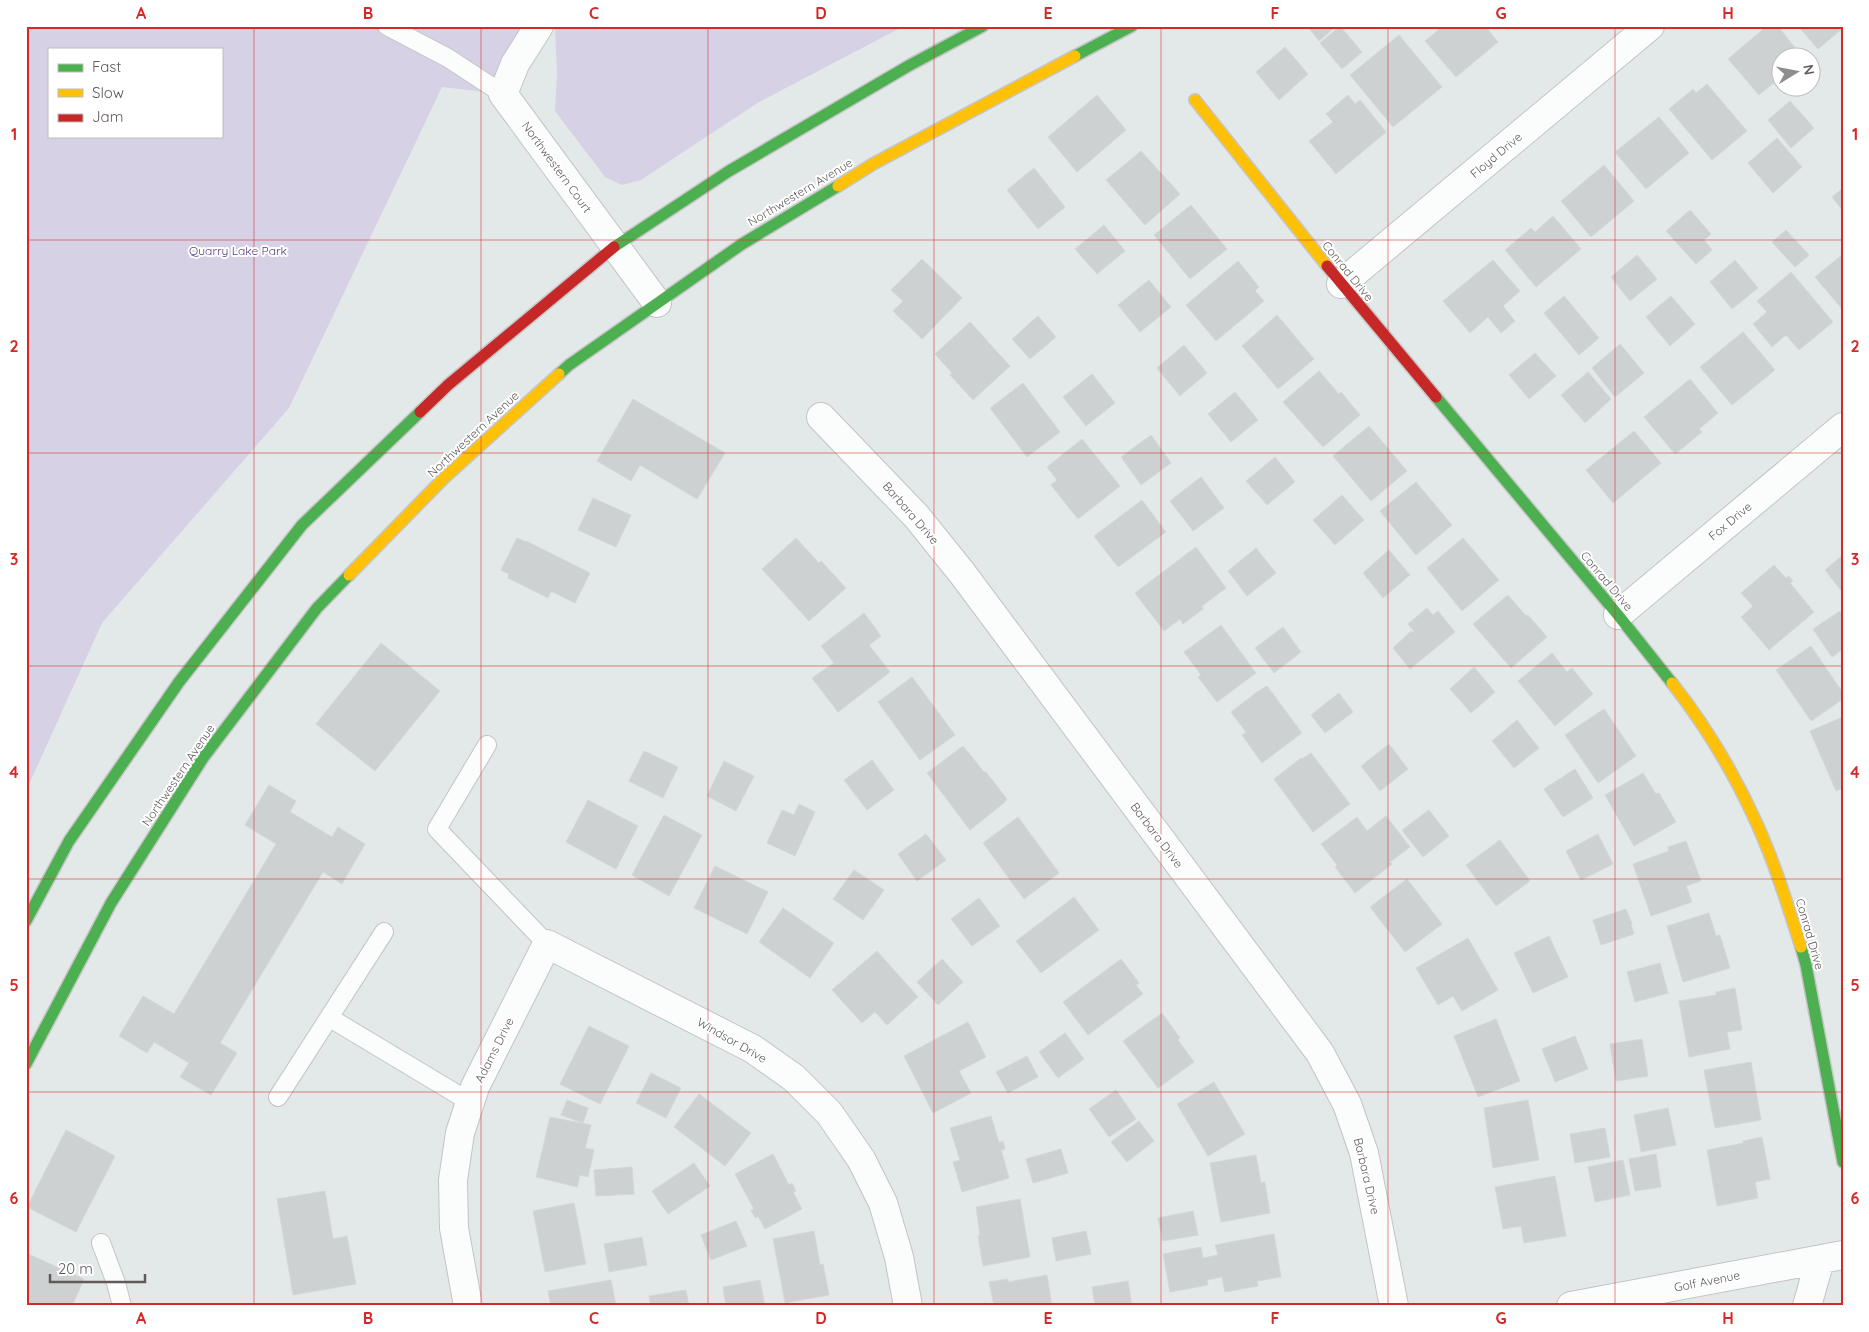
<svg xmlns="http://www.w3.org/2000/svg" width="1869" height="1332" font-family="Quicksand,sans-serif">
<rect width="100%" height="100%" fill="#e3e8e9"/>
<path fill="#d6d1e5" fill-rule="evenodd" d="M 26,26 L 539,26 L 503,94 L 442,87 L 289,408 L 102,623 L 26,791 ZM 49,49 L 221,49 L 221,136 L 49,136 Z
M 555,26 L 904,26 L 759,102 L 641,180 L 622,185 L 605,177 L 555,111 L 557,73 Z"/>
<path fill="#cdd1d1" stroke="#d2d8d8" d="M 1312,26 L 1334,26 L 1335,27 L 1319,41 L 1309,28 Z
M 1340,26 L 1362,52 L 1342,69 L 1320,43 Z
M 1443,26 L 1485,26 L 1498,42 L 1456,77 L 1425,41 Z
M 1767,26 L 1778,26 L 1803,58 L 1782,58 L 1782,76 L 1759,95 L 1728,59 Z
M 1798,26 L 1843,26 L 1843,28 L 1818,49 Z
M 1399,35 L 1442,87 L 1393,127 L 1350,75 Z
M 1285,47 L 1308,74 L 1279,100 L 1256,72 Z
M 1707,84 L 1747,131 L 1712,160 L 1669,109 L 1693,89 L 1696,93 Z
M 1097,95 L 1126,130 L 1077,172 L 1048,137 Z
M 1348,95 L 1355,104 L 1360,100 L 1386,132 L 1336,174 L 1309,141 L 1333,122 L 1326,114 Z
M 1790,101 L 1814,128 L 1791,148 L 1768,120 Z
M 1659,117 L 1689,153 L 1646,189 L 1615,152 Z
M 1777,138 L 1802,167 L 1773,193 L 1748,163 Z
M 1141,151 L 1180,194 L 1145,225 L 1106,180 Z
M 1604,165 L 1634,201 L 1591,237 L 1561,201 Z
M 1034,168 L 1065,207 L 1038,229 L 1007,190 Z
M 1843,188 L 1843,211 L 1832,197 Z
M 1191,205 L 1227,249 L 1190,279 L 1154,235 Z
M 1690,210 L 1711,234 L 1704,240 L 1712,250 L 1696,264 L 1666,231 Z
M 1553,216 L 1581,249 L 1536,287 L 1505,250 L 1531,228 L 1535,232 Z
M 1104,225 L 1125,251 L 1097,274 L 1075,249 Z
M 1786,230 L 1809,255 L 1795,267 L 1772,242 Z
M 1843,254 L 1843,310 L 1815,277 Z
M 1637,255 L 1657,279 L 1630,301 L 1611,277 Z
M 922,259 L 962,298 L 922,339 L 893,311 L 903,301 L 891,290 Z
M 1493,260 L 1520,291 L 1503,306 L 1515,321 L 1501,333 L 1488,317 L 1470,333 L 1443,301 Z
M 1735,260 L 1758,288 L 1732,309 L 1710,282 Z
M 1238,261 L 1259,287 L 1255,291 L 1264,301 L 1216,341 L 1186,305 Z
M 1791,272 L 1833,322 L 1799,350 L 1786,335 L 1772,347 L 1753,324 L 1767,312 L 1757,301 Z
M 1149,280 L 1171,307 L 1140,332 L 1118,305 Z
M 1564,296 L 1599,338 L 1579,355 L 1544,313 Z
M 1671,296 L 1695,324 L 1670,346 L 1646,317 Z
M 1277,315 L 1314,359 L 1278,389 L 1242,346 Z
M 1038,316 L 1056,337 L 1030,359 L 1012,339 Z
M 970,322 L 1010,366 L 973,400 L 950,375 L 952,373 L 935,354 Z
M 1743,332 L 1775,370 L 1732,405 L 1700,367 Z
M 1620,344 L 1644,373 L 1615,397 L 1592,368 Z
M 1184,345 L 1207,373 L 1180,396 L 1157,368 Z
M 1535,353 L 1556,376 L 1529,399 L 1509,375 Z
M 1319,371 L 1339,394 L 1341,392 L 1360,415 L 1323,447 L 1283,402 Z
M 1588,372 L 1611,399 L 1585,423 L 1561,395 Z
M 1092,374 L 1115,403 L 1086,426 L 1063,397 Z
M 1690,379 L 1718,413 L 1699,429 L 1702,432 L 1675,454 L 1644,417 Z
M 1023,383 L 1060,432 L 1027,457 L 990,408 Z
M 1235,392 L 1258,420 L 1231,442 L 1208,414 Z
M 633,399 L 725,453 L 697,499 L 640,465 L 631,481 L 597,461 Z
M 1369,426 L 1407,471 L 1371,501 L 1333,456 Z
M 1634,431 L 1661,463 L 1613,503 L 1586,470 Z
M 1151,435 L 1171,463 L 1141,485 L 1121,457 Z
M 1082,439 L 1120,486 L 1078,519 L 1051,485 L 1057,480 L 1047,467 Z
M 1275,457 L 1295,482 L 1267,505 L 1246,481 Z
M 1201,477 L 1224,508 L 1193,531 L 1170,501 Z
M 1416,482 L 1452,525 L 1416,555 L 1380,511 Z
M 1342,495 L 1364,520 L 1335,545 L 1313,520 Z
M 593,498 L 631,515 L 616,547 L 578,530 Z
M 1142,500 L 1166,532 L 1118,567 L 1094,536 Z
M 517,538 L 526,542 L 526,541 L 590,573 L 575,603 L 551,591 L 548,598 L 508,578 L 509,574 L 501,570 Z
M 796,538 L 819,563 L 821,561 L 846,588 L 809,621 L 762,569 Z
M 1463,538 L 1499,580 L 1462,611 L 1427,568 Z
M 1196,547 L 1226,588 L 1202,606 L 1203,609 L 1183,624 L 1180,619 L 1164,631 L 1135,593 Z
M 1256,548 L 1276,573 L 1247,596 L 1228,571 Z
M 1389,550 L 1410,575 L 1383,598 L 1363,573 Z
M 1843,555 L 1843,593 L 1825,570 Z
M 1774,565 L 1786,578 L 1789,576 L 1793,581 L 1790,583 L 1814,612 L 1769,650 L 1741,617 L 1753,606 L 1741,593 Z
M 1508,595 L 1526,616 L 1528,615 L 1547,637 L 1511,668 L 1473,624 Z
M 1427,608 L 1433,615 L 1438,611 L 1455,632 L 1410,669 L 1393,648 L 1411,631 L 1412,633 L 1414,631 L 1408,624 Z
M 1840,611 L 1843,615 L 1843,649 L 1832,657 L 1813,629 Z
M 864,613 L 881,636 L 869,645 L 890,672 L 838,712 L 812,678 L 834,663 L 821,646 Z
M 1221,625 L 1256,673 L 1217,702 L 1198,677 L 1201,675 L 1184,652 Z
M 1283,627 L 1301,652 L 1274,673 L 1255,648 Z
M 381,643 L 440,691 L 375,771 L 316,724 Z
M 1811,646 L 1843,693 L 1843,699 L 1811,721 L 1776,670 Z
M 1552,653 L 1567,672 L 1572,668 L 1593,694 L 1555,726 L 1518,681 Z
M 1474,667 L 1495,692 L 1471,713 L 1450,689 Z
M 912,677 L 955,735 L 920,760 L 878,702 Z
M 1267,686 L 1302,733 L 1262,763 L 1242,735 L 1246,732 L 1231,712 L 1257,692 Z
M 1339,693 L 1353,712 L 1325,733 L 1311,715 Z
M 1604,709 L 1636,756 L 1598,783 L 1565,735 Z
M 1843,717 L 1843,788 L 1836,791 L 1810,731 Z
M 1517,720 L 1539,748 L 1514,768 L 1492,741 Z
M 1389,744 L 1408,769 L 1380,791 L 1361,766 Z
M 963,746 L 984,772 L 986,772 L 1007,799 L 1005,802 L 970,830 L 927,773 Z
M 644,751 L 678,767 L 663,798 L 629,781 Z
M 1311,753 L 1350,804 L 1313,832 L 1274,779 L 1301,758 L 1302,759 Z
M 872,760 L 894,790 L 867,810 L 844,780 Z
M 724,761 L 754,776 L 736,811 L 707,796 Z
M 1575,769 L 1593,798 L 1563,817 L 1544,789 Z
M 1643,773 L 1656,794 L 1659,793 L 1676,822 L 1634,846 L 1605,795 Z
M 269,785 L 296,801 L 290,812 L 332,837 L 338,827 L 365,844 L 342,884 L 323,872 L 220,1043 L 237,1053 L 211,1095 L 180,1077 L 189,1063 L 154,1042 L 147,1053 L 119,1036 L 143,996 L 174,1014 L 276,844 L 245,825 Z
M 588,800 L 638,826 L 616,869 L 566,842 Z
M 799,804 L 815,812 L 795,856 L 767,843 L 782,810 L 794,815 Z
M 1429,810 L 1449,836 L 1423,857 L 1402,830 Z
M 664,815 L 702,835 L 669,896 L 632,875 Z
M 1386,816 L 1410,847 L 1390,862 L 1392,864 L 1355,893 L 1335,867 L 1337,865 L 1321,844 L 1357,817 L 1367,831 Z
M 1018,817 L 1059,873 L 1024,899 L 983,843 Z
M 926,834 L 946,860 L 917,881 L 898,854 Z
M 1598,834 L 1613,864 L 1581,880 L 1566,851 Z
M 1500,840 L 1530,881 L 1496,906 L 1466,865 Z
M 1686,841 L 1701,881 L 1686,886 L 1692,902 L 1651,916 L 1633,864 L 1669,851 L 1668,847 Z
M 715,866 L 768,892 L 747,934 L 694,908 Z
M 854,870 L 884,890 L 863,920 L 833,899 Z
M 1407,879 L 1442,924 L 1405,952 L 1370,907 Z
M 1074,897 L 1099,930 L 1041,973 L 1016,941 Z
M 979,898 L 1000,926 L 972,946 L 951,919 Z
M 783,908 L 834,943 L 810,978 L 759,942 Z
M 1626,909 L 1632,924 L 1631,924 L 1634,934 L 1601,945 L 1593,920 Z
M 1709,913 L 1716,936 L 1720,935 L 1730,968 L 1683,982 L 1667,926 Z
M 1549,936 L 1568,977 L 1533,993 L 1514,953 Z
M 1468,938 L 1498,990 L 1462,1011 L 1453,996 L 1438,1005 L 1416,968 Z
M 877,951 L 918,997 L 887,1025 L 875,1012 L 862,1023 L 832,990 Z
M 942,959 L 963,982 L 938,1005 L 917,982 Z
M 1121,959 L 1139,983 L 1136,985 L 1143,994 L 1088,1035 L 1063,1002 Z
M 1660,963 L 1668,993 L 1635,1002 L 1627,972 Z
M 1735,988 L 1742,1030 L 1727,1032 L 1730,1049 L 1689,1057 L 1679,1001 L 1716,995 L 1716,992 Z
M 1162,1013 L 1180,1038 L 1178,1040 L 1194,1062 L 1158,1088 L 1123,1041 Z
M 1496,1019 L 1520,1081 L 1478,1097 L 1454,1036 Z
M 968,1022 L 986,1057 L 959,1071 L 971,1093 L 933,1113 L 904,1056 Z
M 589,1026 L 629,1046 L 600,1104 L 560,1084 Z
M 1065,1033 L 1084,1059 L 1058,1078 L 1039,1052 Z
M 1575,1036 L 1588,1069 L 1555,1082 L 1542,1049 Z
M 1642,1039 L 1648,1076 L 1616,1081 L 1610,1044 Z
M 1027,1056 L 1038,1077 L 1008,1093 L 996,1072 Z
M 1751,1062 L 1761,1120 L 1715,1128 L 1704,1070 Z
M 651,1073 L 681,1088 L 666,1118 L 636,1103 Z
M 1214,1082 L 1245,1134 L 1208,1156 L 1177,1104 Z
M 1116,1090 L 1136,1119 L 1109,1137 L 1089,1109 Z
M 699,1094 L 751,1133 L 725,1166 L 674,1127 Z
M 567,1100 L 588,1108 L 583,1123 L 561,1115 Z
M 1528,1100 L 1539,1160 L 1493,1168 L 1484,1108 Z
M 1668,1108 L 1676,1145 L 1641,1152 L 1634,1115 Z
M 991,1116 L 999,1143 L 1003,1141 L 1005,1149 L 1001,1150 L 1009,1178 L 962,1192 L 953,1162 L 960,1160 L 950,1128 Z
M 550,1117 L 591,1125 L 585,1148 L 594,1150 L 588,1177 L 580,1175 L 577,1187 L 536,1177 Z
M 1139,1121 L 1154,1141 L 1127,1162 L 1111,1142 Z
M 1605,1128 L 1610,1157 L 1575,1163 L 1570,1134 Z
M 66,1130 L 115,1156 L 76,1232 L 27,1207 Z
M 1762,1137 L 1770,1179 L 1755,1182 L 1758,1198 L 1717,1206 L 1707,1150 L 1744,1143 L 1743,1141 Z
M 1061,1149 L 1068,1173 L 1033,1183 L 1026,1159 Z
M 773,1154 L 789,1185 L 792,1183 L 796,1191 L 793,1192 L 802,1209 L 765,1229 L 758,1216 L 755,1218 L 751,1210 L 754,1209 L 735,1174 Z
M 1656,1154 L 1661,1187 L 1635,1191 L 1629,1159 Z
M 1256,1155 L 1261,1183 L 1265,1182 L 1270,1213 L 1221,1222 L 1210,1163 Z
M 1623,1160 L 1630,1195 L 1595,1202 L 1588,1167 Z
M 694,1163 L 710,1186 L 668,1214 L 652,1191 Z
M 632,1167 L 634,1194 L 596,1196 L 594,1170 Z
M 1555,1176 L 1566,1236 L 1524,1243 L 1521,1226 L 1503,1229 L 1495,1187 Z
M 325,1191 L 333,1239 L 347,1236 L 356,1284 L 293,1295 L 277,1199 Z
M 1020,1199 L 1030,1257 L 983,1266 L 978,1236 L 980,1235 L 976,1207 Z
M 574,1203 L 586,1264 L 545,1272 L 533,1211 Z
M 1193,1211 L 1198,1235 L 1163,1241 L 1158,1218 Z
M 736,1221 L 747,1246 L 711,1260 L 701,1235 Z
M 814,1231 L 820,1265 L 823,1264 L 829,1295 L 785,1303 L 773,1239 Z
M 1086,1231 L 1091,1254 L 1056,1261 L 1052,1238 Z
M 1274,1234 L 1281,1277 L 1257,1281 L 1258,1286 L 1225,1292 L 1222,1277 L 1207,1280 L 1208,1285 L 1170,1292 L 1163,1254 L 1201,1247 L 1203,1258 L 1218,1255 L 1215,1245 Z
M 642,1237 L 647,1265 L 609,1272 L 604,1244 Z
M 26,1253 L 84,1279 L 72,1306 L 26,1306 Z
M 1047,1275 L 1052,1306 L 994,1306 L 989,1282 L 1008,1279 L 1008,1282 Z
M 611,1280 L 616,1306 L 551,1306 L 548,1291 Z
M 760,1280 L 765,1306 L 726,1306 L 723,1287 Z
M 1128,1281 L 1132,1306 L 1095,1306 L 1092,1287 Z
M 686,1290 L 689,1306 L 651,1306 L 649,1296 Z"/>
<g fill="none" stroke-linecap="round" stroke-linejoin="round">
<g stroke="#c4c4c5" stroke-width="20">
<path id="lane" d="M 387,26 L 448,58 L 503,94
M 487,745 L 437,829 L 547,944
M 330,1018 L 470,1102
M 278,1097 L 384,932
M 101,1243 L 116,1283 L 122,1306"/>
</g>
<g stroke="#c4c4c5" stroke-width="30">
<path id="street" d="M 539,26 L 515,64 L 503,94 L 657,303
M 1341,284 L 1650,26
M 821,417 L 917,517 L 962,573 L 1320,1053 L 1347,1104 L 1364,1153 L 1394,1306
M 1618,615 L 1843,427
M 468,1306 L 454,1228 L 453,1180 L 460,1133 L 475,1087 L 547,944 L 753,1049 L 794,1078 L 829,1113 L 861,1159 L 883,1203 L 899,1257 L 908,1306
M 1571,1306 L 1843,1255
M 1807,1306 L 1820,1260"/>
</g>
<g stroke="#c5c5c6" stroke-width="14">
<path id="fast" d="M 1075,56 L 1132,26
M 614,247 L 729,171 L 910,65 L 983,26
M 559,374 L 569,365 L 742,244 L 838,186
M 1436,397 L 1618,615 L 1672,683
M 26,921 L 69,841 L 179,682 L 302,525 L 420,412
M 1801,947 L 1806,965 L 1843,1162
M 26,1064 L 111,903 L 203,758 L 317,608 L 349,575"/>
</g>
<g stroke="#c5c5c6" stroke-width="14">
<path id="slow" d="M 1195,100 L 1327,266
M 838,186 L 873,164 L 1075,56
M 349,575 L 444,478 L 559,374
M 1672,683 C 1705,725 1735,775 1757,824 C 1775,864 1788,906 1801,947"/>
</g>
<g stroke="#c5c5c6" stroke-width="14">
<path id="jam" d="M 1327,266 L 1436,397
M 420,412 L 448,385 L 614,247"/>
</g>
<use href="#lane" stroke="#fbfcfc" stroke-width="18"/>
<use href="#street" stroke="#fbfcfc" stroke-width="28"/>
<use href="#fast" stroke="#4caf50" stroke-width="11"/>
<use href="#slow" stroke="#ffc107" stroke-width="11"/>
<use href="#jam" stroke="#c62828" stroke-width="11"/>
</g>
<path fill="none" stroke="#d62828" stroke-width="1" stroke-opacity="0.55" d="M 254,26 L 254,1306M 481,26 L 481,1306M 708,26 L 708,1306M 934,26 L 934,1306M 1161,26 L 1161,1306M 1388,26 L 1388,1306M 1615,26 L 1615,1306M 26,240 L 1843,240M 26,453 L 1843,453M 26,666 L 1843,666M 26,879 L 1843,879M 26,1092 L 1843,1092"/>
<g text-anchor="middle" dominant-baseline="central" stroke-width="4" stroke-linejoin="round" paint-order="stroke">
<g font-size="12" fill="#615a5a" stroke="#fff">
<text transform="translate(1496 155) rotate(-40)">Floyd Drive</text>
<text transform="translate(557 167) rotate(54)">Northwestern Court</text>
<text transform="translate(800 192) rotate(-31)">Northwestern Avenue</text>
<text transform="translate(1348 271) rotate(51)">Conrad Drive</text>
<text transform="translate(473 434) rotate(-43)">Northwestern Avenue</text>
<text transform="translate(911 513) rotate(49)">Barbara Drive</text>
<text transform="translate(1730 521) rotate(-40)">Fox Drive</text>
<text transform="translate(1607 581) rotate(50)">Conrad Drive</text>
<text transform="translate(178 775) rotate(-56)">Northwestern Avenue</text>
<text transform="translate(1157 835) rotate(53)">Barbara Drive</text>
<text transform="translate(1810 934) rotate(74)">Conrad Drive</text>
<text transform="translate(732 1040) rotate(30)">Windsor Drive</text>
<text transform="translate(494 1050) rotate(-63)">Adams Drive</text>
<text transform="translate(1367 1176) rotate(77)">Barbara Drive</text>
<text transform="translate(1707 1281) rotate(-11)">Golf Avenue</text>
</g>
<g font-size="12" fill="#553b7f" stroke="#fff">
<text x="238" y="250">Quarry Lake Park</text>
</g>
</g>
<rect width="1869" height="1332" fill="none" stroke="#ffffff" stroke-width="55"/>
<rect x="48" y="48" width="175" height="90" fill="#ffffff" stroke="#c0bdbd"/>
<rect x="58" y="64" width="25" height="8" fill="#4caf50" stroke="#c0bdbd"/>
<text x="92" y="72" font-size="15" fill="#615a5a">Fast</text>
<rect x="58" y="89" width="25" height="8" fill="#ffc107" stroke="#c0bdbd"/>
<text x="92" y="98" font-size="15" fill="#615a5a">Slow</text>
<rect x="58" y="114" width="25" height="8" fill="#c62828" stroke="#c0bdbd"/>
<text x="92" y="122" font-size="15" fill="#615a5a">Jam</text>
<g transform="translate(1796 72) rotate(80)"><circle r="24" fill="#ffffff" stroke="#c0bdbd"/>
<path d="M0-4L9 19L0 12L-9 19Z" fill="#8e8c8c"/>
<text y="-8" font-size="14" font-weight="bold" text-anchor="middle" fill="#615a5a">N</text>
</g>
<path d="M50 1274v8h95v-8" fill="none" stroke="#615a5a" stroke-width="2.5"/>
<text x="58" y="1274" font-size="15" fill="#615a5a" stroke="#ffffff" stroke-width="4" paint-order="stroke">20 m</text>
<rect x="28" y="28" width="1814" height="1276" fill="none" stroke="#d62828" stroke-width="2"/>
<g font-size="16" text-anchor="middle" font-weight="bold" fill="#d62828">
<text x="141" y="19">A</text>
<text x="368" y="19">B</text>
<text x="594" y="19">C</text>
<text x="821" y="19">D</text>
<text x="1048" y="19">E</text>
<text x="1275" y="19">F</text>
<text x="1501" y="19">G</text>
<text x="1728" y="19">H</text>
<text x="14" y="140">1</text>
<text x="1855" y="140">1</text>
<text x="14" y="352">2</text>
<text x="1855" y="352">2</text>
<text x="14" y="565">3</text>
<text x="1855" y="565">3</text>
<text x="14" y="778">4</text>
<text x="1855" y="778">4</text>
<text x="14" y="991">5</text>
<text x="1855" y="991">5</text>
<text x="14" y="1204">6</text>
<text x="1855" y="1204">6</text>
<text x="141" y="1324">A</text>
<text x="368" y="1324">B</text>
<text x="594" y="1324">C</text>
<text x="821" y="1324">D</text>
<text x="1048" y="1324">E</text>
<text x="1275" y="1324">F</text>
<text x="1501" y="1324">G</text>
<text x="1728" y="1324">H</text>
</g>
</svg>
